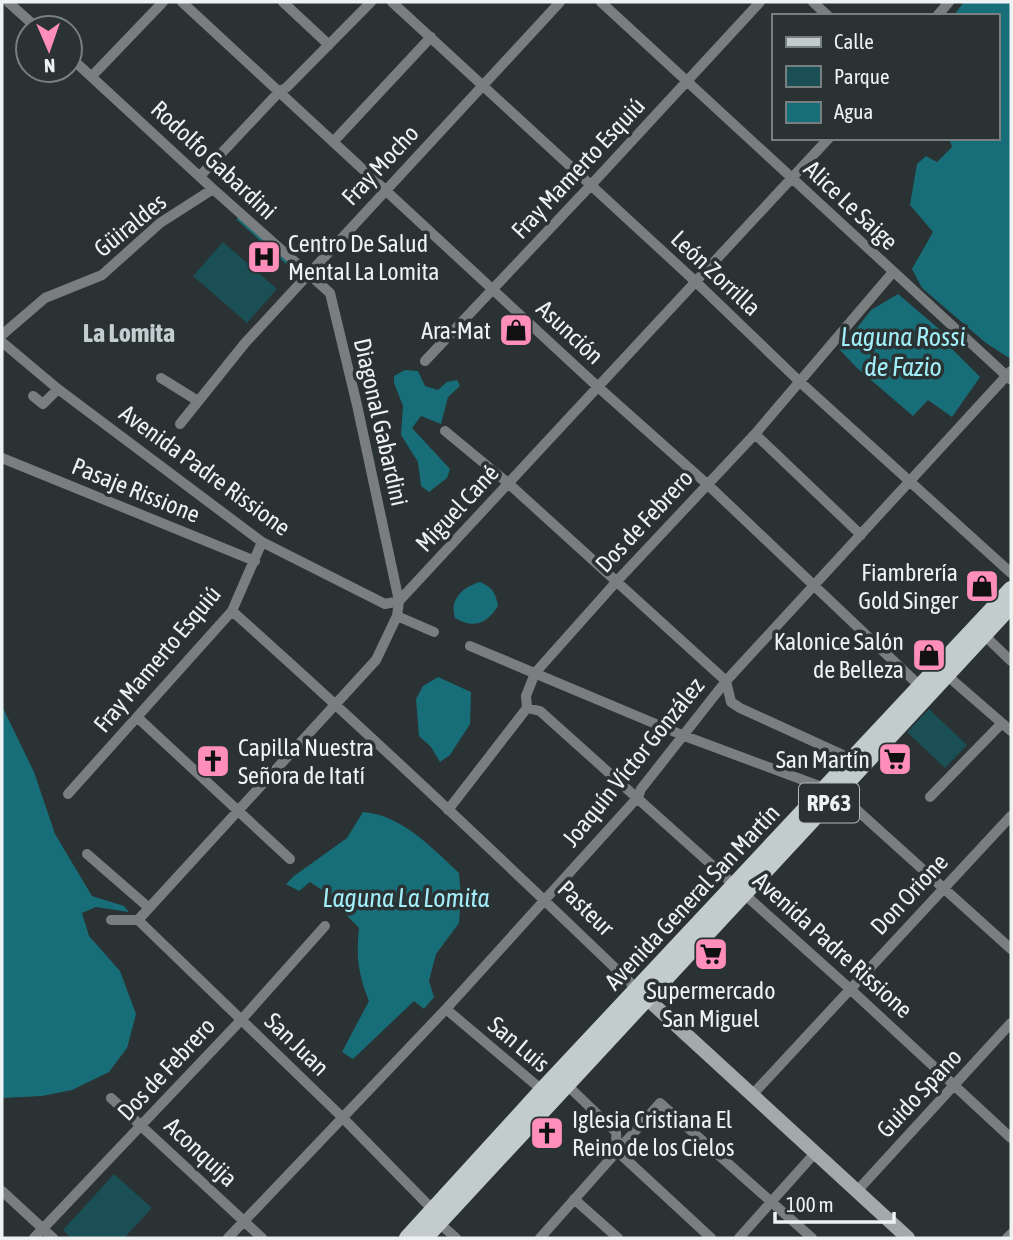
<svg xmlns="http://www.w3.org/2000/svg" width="1013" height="1240" font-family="'Asap Condensed',sans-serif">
<rect width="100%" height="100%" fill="#2a3233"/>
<path fill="#194f55" d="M 223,242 L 277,289 L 247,323 L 193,276 Z
M 929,709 L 967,745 L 945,768 L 907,732 Z
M 114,1174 L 152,1208 L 124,1238 L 71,1238 L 63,1230 Z"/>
<path fill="#186e78" d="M 964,2 L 1011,2 L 1011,355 L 1009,358 L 986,343 L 922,288 L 912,269 L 933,232 L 910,205 L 917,164 L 926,156 L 937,162 L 952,147 L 949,138 L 997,138 L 997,16 L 953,16 Z
M 898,294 L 945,334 L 949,346 L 980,377 L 952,417 L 928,400 L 913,416 L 857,368 L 840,350 L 871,310 Z
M 405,370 L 418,371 L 425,386 L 438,390 L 447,382 L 457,380 L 460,386 L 448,397 L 441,424 L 421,416 L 412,428 L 450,469 L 447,478 L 429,492 L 421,486 L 418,462 L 401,435 L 403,406 L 394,383 L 394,376 Z
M 480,582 C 492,587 496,593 498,606 C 487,624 473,629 455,618 C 449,599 463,587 480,582 Z
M 438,677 L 471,692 L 470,724 L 450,755 L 440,762 L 431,747 L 419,736 L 416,699 L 423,686 Z
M 2,706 L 34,772 L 55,834 L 92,896 L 124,906 L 129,912 L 96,907 L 82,913 L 89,936 L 120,971 L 136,1014 L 127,1048 L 109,1072 L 72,1090 L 42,1096 L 2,1098 Z
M 363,812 C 402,815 432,848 459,873 L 461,897 L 459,923 L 436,954 L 429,981 L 434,997 L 424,1009 L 414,1001 L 353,1059 L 342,1052 L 369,1001 C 358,974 356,957 359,928 L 322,890 L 310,882 L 299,891 L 286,884 L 294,876 L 347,838 Z"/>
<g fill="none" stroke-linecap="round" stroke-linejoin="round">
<path stroke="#186e78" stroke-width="2.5" d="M 238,219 L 296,271"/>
<path stroke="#7a7e7f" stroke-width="10" d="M 8,2 L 37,28
M 182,2 L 598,387 L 707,484 L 923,689
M 283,2 L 329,45
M 392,2 L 696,282 L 800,382 L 1011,573
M 601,2 L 1010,379
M 813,2 L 828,16
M 937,16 L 949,2
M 92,76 L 163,2
M 333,142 L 431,37
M 200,176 L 279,92 L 287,87 L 371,2
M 2,335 L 45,298 L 102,275 L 160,223 L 213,189
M 2,342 L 58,389 L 262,542 L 385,604 L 399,601 L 357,405 L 330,293 L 213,189 L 70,57
M 425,361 L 591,185 L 760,2
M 161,378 L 198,401
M 33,396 L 43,404 L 58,389
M 180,424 L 245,343 L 560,2
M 445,431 L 508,483 L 726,681 L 731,702 L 740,708 L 854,760
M 755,434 L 861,535
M 2,458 L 255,561
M 232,611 C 370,734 504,861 637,989
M 397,616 L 434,632
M 984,635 L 1011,661
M 470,646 L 682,735 L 838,793 L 1011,949
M 943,672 L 1011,731
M 527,708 L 540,711 L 849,988 L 1011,1138
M 137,717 L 290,859
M 68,794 L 232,611 L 262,542
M 930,797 L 1002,723
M 448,810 L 527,708 L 526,696 L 535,673 L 617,581 L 755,434 L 893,272
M 87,854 L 148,907
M 111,920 L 138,920 L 342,1117 L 434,1211 L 439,1223 L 456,1238
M 138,920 L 376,660 L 397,616 L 399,601 L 829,138
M 446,1009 L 542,1090 L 544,1090
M 562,1086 L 567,1085 L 616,1132 L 617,1151 L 711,1238
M 753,1094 L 1011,816
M 111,1098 L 262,1238
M 2,1191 L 53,1238
M 857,1191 L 1011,1023
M 574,1199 L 618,1238
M 34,1238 L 242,1019 L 325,926
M 228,1238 L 446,1009 L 638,797 L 641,789 L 726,681 L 1011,371
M 540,1238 L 660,1103 L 812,1238
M 739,1238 L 815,1153
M 1007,1238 L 1011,1234"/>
<path stroke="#a3aaab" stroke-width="14" d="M 641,993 L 908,1238"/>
<path stroke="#c3cccd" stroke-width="16" d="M 407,1238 L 542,1090 L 1011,589
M 425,1238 L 1011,606"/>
</g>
<defs>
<g id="hospital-square" transform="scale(1.75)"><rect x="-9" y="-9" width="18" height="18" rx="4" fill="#ff8eba" stroke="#2a3233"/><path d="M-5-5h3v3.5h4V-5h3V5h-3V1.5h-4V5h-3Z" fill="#111"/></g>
<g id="shop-square" transform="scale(1.75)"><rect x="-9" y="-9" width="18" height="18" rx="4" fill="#ff8eba" stroke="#2a3233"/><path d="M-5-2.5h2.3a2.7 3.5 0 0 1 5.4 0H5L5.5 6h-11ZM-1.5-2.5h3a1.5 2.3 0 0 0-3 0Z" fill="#111"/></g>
<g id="supermarket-square" transform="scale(1.75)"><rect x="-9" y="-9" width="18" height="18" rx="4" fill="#ff8eba" stroke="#2a3233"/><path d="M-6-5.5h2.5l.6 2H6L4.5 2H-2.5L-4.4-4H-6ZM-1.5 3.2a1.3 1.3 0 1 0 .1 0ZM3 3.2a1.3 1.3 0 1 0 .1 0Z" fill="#111"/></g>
<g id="church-square" transform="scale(1.75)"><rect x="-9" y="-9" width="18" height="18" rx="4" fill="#ff8eba" stroke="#2a3233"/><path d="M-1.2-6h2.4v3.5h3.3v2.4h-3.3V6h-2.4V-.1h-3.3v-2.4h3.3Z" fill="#111"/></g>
</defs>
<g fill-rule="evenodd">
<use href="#hospital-square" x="264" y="257"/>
<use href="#shop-square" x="516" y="330"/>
<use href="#shop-square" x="982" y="586"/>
<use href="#shop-square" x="929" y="655"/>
<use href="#supermarket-square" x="895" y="759"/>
<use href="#church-square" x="213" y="761"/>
<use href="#supermarket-square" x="711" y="954"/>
<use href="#church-square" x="547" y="1133"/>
</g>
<g text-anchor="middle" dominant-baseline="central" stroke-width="7" stroke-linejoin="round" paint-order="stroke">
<rect fill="#2a3233" stroke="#b2b9b9" stroke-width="2" x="799" y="783.5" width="60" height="39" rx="5"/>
<g font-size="23" font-weight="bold" fill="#edf3f3">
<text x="829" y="803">RP63</text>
</g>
<g font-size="24" fill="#edf3f3" stroke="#2a3233">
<text transform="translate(214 160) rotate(43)">Rodolfo Gabardini</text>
<text transform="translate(380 165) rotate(-47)">Fray Mocho</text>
<text transform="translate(578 168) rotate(-47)">Fray Mamerto Esquiú</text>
<text transform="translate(851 205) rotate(43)">Alice Le Saige</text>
<text transform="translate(130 225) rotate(-39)">Güiraldes</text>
<text transform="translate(716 273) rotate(43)">León Zorrilla</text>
<text transform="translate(570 332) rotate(43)">Asunción</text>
<text transform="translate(381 422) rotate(77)">Diagonal Gabardini</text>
<text transform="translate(205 470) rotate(36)">Avenida Padre Rissione</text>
<text transform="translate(136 490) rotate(22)">Pasaje Rissione</text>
<text transform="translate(457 508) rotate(-47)">Miguel Cané</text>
<text transform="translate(644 521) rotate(-47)">Dos de Febrero</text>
<text transform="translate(157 659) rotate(-50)">Fray Mamerto Esquiú</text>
<text transform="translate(633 762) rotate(-51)">Joaquín Víctor González</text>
<text transform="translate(909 894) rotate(-47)">Don Orione</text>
<text transform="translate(692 897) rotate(-47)">Avenida General San Martín</text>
<text transform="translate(586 908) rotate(44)">Pasteur</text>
<text transform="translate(833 945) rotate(42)">Avenida Padre Rissione</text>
<text transform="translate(297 1044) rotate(44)">San Juan</text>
<text transform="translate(519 1044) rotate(40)">San Luis</text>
<text transform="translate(166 1069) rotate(-47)">Dos de Febrero</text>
<text transform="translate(919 1093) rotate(-47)">Guido Spano</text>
<text transform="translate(201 1152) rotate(43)">Aconquija</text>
</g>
<g font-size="24" fill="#edf3f3" stroke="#2a3233" text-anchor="end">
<text x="288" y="243" text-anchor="start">Centro De Salud<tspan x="288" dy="28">Mental La Lomita</tspan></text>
<text x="491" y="330">Ara-Mat</text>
<text x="958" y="572">Fiambrería<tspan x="958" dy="28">Gold Singer</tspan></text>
<text x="904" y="641">Kalonice Salón<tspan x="904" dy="28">de Belleza</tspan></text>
<text x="238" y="747" text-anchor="start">Capilla Nuestra<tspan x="238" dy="28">Señora de Itatí</tspan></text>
<text x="870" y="759">San Martín</text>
<text x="711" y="990" text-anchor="middle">Supermercado<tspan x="711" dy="28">San Miguel</tspan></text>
<text x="572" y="1119" text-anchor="start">Iglesia Cristiana El<tspan x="572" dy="28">Reino de los Cielos</tspan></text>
</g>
<g font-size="26" font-weight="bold" fill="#c4ced0" stroke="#2a3233">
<text x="129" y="333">La Lomita</text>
</g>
<g font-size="26" font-style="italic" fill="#a2eef8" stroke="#2a3233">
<text x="903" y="337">Laguna Rossi<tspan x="903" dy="30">de Fazio</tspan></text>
<text x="406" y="898">Laguna La Lomita</text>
</g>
</g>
<rect width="1013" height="1240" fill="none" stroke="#edf3f3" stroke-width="7"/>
<rect x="772" y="14" width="228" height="126" fill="#2a3233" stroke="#787f80" stroke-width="2"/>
<rect x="786" y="37" width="35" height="10" fill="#c3cccd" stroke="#787f80" stroke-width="2"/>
<text x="834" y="49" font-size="21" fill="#edf3f3">Calle</text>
<rect x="786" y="66" width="35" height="21" fill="#194f55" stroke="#787f80" stroke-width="2"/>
<text x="834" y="84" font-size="21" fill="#edf3f3">Parque</text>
<rect x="786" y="102" width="35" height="21" fill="#186e78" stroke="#787f80" stroke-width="2"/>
<text x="834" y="119" font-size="21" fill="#edf3f3">Agua</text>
<g transform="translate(49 49) rotate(178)"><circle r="33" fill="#2a3233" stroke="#787f80" stroke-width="2"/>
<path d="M0-5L12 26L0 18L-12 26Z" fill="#ff8eba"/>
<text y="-10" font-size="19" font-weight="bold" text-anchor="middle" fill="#edf3f3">N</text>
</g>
<path d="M775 1212v10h119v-10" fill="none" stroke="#edf3f3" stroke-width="3.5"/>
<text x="786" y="1212" font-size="21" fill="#edf3f3" stroke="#2a3233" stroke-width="5" paint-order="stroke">100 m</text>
</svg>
